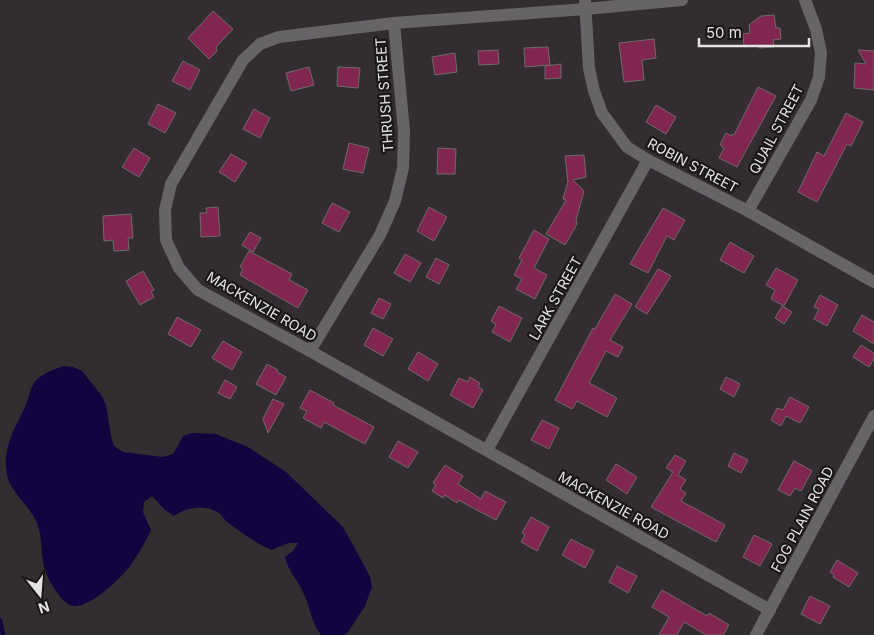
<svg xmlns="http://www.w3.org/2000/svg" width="874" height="635" font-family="Inter,sans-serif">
<rect width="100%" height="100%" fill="#332d32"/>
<path fill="#13033f" d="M 63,366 L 73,367 L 82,371 L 102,396 L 106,405 L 111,436 L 114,446 L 123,452 L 163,457 L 173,454 L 183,436 L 192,433 L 216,434 L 248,447 L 286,472 L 343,527 L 365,567 L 370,577 L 372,587 L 365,606 L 348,632 L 344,635 L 321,635 C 311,622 310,606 303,592 C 297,579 288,571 285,557 L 293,551 L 298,543 L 289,543 L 271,550 C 255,543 241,532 227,522 C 224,519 222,515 219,513 C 205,504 187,507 174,516 L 165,510 L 152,496 L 144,502 L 143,512 L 151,530 C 146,541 140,552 132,563 C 124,576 89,609 73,606 C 61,603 51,584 47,575 C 39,558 44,540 37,523 C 30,507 14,495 8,479 C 0,451 15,428 26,405 C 29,398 30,389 34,383 C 40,374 53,370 63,366 Z"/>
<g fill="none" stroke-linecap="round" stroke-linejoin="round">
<path stroke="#13033f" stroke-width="4.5" d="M 0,620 L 3,635"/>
</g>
<path fill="#802650" stroke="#71696b" d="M 213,11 L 233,29 L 216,47 L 217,51 L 209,59 L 188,38 Z
M 774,15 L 776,28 L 780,28 L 781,39 L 773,40 L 774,47 L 759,48 L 759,45 L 744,47 L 743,34 L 750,33 L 749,25 L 761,16 Z
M 654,39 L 656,58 L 642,60 L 644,80 L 624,82 L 619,43 Z
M 548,47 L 550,65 L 525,67 L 524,48 Z
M 498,50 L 499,64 L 479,65 L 478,51 Z
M 858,50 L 874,51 L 874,90 L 854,88 L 855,63 L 866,64 Z
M 455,53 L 457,72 L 435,75 L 432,57 Z
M 183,61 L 200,70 L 190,90 L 172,81 Z
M 561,64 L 561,78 L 545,79 L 545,66 Z
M 309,67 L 314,85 L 291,91 L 286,73 Z
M 338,67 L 360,68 L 358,88 L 337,86 Z
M 758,87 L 776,96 L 737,167 L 719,158 L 724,148 L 720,145 L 726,133 L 731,136 L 732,134 L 734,135 Z
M 158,104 L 176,113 L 165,133 L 148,124 Z
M 656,105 L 676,117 L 666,134 L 646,122 Z
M 254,109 L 270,118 L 260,138 L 243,129 Z
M 846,113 L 863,122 L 851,146 L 847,144 L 817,202 L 798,192 L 817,152 L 824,156 Z
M 349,143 L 369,148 L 363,173 L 343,169 Z
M 134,148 L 150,158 L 139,177 L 122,167 Z
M 438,148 L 456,149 L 455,174 L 437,174 Z
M 231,154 L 247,163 L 235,182 L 219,172 Z
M 584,155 L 586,177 L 573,180 L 584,191 L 576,220 L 577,224 L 565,245 L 546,234 L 566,200 L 563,199 L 568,182 L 565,156 Z
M 332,203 L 350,212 L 339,232 L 322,223 Z
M 218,207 L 220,236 L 201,237 L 200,213 L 207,213 L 206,208 Z
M 429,207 L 447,217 L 434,241 L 417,231 Z
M 663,208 L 685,220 L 674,240 L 667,236 L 648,273 L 630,264 Z
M 131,214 L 133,238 L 128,238 L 129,250 L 114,251 L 113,240 L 104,241 L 103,216 Z
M 534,230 L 549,239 L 534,268 L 547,275 L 535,299 L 516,289 L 522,279 L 514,275 L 522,260 L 519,258 Z
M 250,232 L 261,238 L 253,252 L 242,245 Z
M 730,242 L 754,256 L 744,273 L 720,260 Z
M 249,251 L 292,274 L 289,280 L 308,290 L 298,308 L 240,275 L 243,269 L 240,267 Z
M 405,254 L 421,263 L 410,282 L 394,273 Z
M 436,258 L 449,265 L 439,284 L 426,277 Z
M 776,268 L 798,280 L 784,306 L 771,299 L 775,290 L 766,285 Z
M 658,269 L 671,276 L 647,314 L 635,307 Z
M 143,271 L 154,290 L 151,292 L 154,297 L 140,305 L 126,281 Z
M 615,294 L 632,304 L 610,340 L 623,347 L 618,357 L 606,351 L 589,383 L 617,398 L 607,417 L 577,401 L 572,409 L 555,400 L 593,328 L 595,329 Z
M 820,295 L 838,305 L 827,326 L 814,319 L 819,309 L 814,307 Z
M 379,298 L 391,304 L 383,319 L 371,313 Z
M 499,306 L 522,318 L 510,342 L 492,332 L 496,324 L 491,321 Z
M 782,306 L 792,312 L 784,324 L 775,318 Z
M 862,315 L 874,322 L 874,344 L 853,331 Z
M 177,317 L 201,330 L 191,347 L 168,334 Z
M 373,328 L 393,339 L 383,356 L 364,345 Z
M 223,341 L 242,352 L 232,370 L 212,358 Z
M 861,345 L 874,353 L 874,359 L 869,367 L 853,357 Z
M 418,352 L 438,364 L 428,381 L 408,369 Z
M 267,364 L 278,370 L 277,372 L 286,377 L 276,395 L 256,384 Z
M 470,377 L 480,383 L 478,387 L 483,390 L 473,408 L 450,395 L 459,378 L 468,382 Z
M 726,377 L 740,384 L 734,397 L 720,389 Z
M 225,380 L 237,387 L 230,399 L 218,393 Z
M 310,390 L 334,403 L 333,405 L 374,427 L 365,444 L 324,422 L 321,428 L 303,418 L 307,411 L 300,408 Z
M 790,397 L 809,407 L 800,423 L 786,416 L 781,426 L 771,420 L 777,408 L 783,410 Z
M 273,399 L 284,404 L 268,433 L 263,419 Z
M 542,420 L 559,428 L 549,449 L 531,440 Z
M 398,441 L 418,452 L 408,468 L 389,457 Z
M 734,453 L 748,460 L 741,473 L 728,466 Z
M 675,455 L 686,461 L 678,475 L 686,480 L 680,489 L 686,493 L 681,501 L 725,525 L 716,542 L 651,507 L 673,472 L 666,468 Z
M 794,461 L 812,471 L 801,491 L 795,488 L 790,496 L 778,490 Z
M 616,464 L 637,477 L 627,494 L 606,480 Z
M 445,465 L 463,476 L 458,484 L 481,499 L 485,491 L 506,502 L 496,520 L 458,500 L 457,503 L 445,495 L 443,498 L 432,491 L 436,485 L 433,483 Z
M 531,517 L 549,527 L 537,551 L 521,542 L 525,535 L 522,533 Z
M 754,535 L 772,544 L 760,566 L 743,557 Z
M 571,539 L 594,551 L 585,568 L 562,555 Z
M 837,560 L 858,573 L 849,587 L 833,577 L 834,575 L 830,572 Z
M 617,566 L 637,576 L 628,593 L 609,582 Z
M 662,590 L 707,616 L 709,613 L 729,625 L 723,635 L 706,635 L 684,622 L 677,635 L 659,635 L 669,617 L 652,607 Z
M 810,596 L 830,606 L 820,624 L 801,614 Z"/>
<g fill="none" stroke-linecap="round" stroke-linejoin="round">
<path stroke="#666467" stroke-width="12" d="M 585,0 L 589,68 L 594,91 L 602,113 L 627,147 L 648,160 L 748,211 L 874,282
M 682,0 L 585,9 L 394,23 L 279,37 L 260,44 L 243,60 L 171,184 L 165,210 L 166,240 L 179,268 L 198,290 L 310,351 L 770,610
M 748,211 L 811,100 L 819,77 L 821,53 L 816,29 L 805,0
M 310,351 L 380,235 L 395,201 L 403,168 L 404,131 L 394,23
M 487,450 L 648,160
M 756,635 L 874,416"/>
</g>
<g text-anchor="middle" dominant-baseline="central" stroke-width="4.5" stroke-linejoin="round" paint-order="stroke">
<g font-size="14" fill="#e5e2e4" stroke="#191718">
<text transform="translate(384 95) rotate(-94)">THRUSH STREET</text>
<text transform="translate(776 129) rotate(-62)">QUAIL STREET</text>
<text transform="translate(693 165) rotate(28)">ROBIN STREET</text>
<text transform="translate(555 298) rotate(-61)">LARK STREET</text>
<text transform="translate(262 306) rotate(30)">MACKENZIE ROAD</text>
<text transform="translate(614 505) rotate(29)">MACKENZIE ROAD</text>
<text transform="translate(802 519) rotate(-62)">FOG PLAIN ROAD</text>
</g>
</g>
<g transform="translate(40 595) rotate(163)" stroke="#191718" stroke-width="4" paint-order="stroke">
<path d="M0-4L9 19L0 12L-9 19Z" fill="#e5e2e4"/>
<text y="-8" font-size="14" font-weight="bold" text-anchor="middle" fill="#e5e2e4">N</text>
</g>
<path d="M699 38v8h110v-8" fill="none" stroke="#e5e2e4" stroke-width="2.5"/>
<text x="706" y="38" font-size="15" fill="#e5e2e4" stroke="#191718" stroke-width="4" paint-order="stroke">50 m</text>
</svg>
